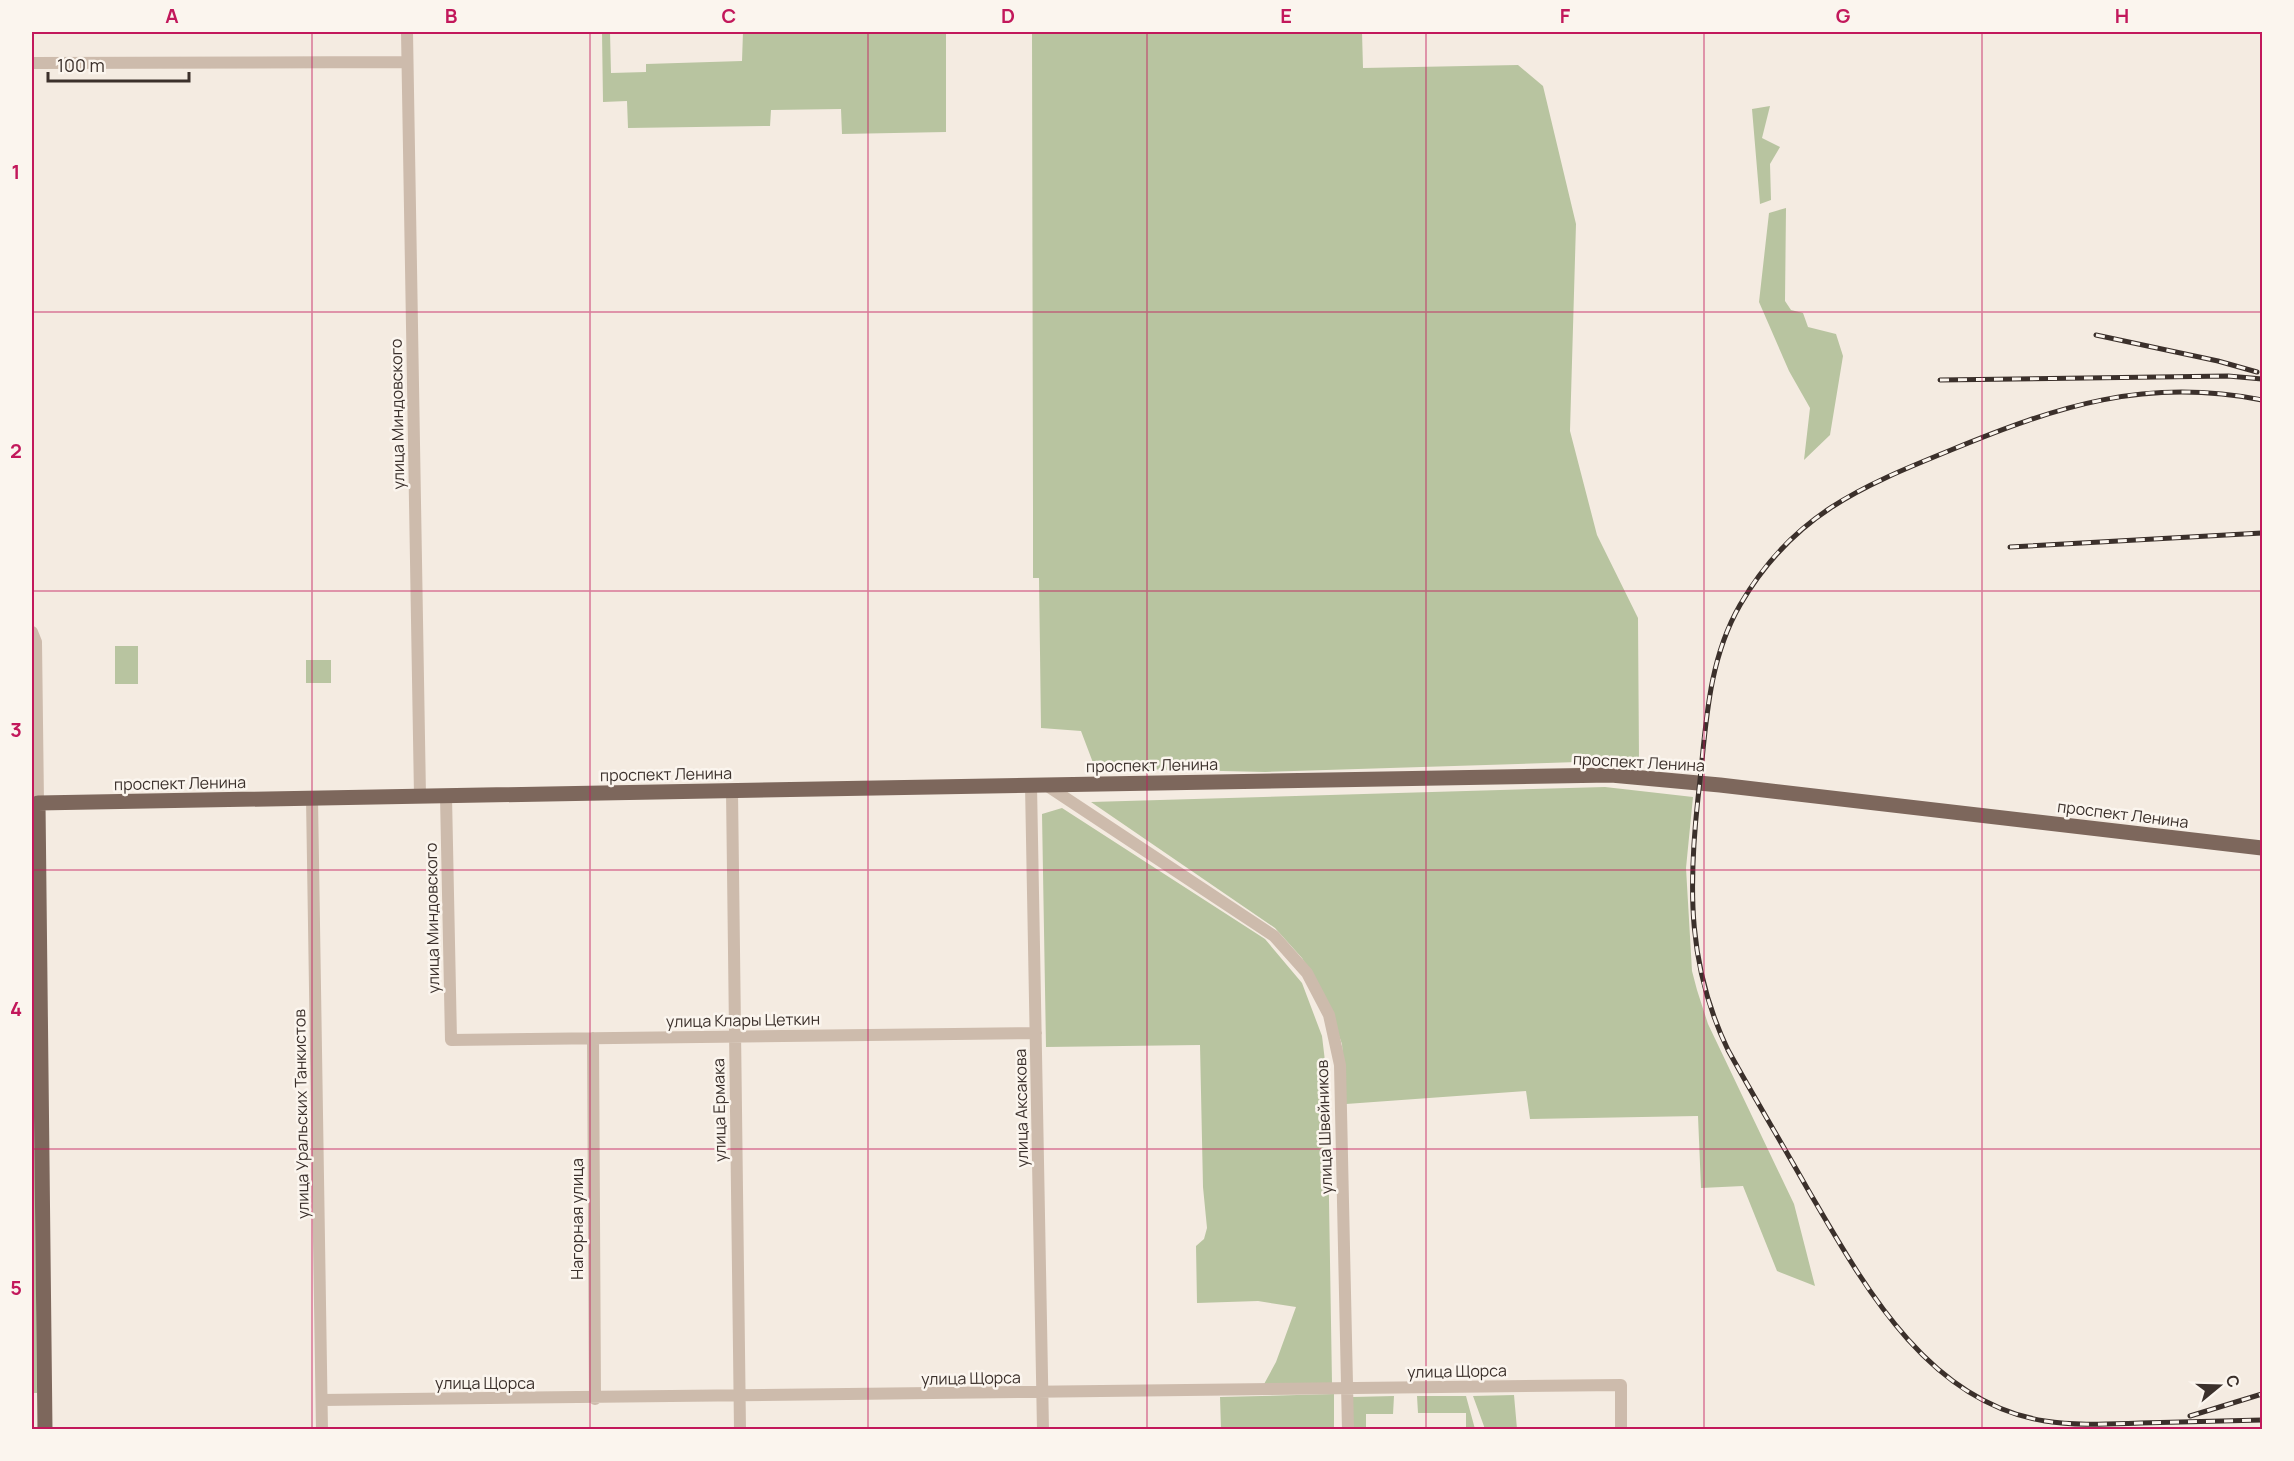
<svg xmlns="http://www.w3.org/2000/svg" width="2294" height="1461" font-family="Manrope,sans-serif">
<rect width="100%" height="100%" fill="#f4ebe1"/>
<path fill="#b8c4a0" d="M 602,32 L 610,32 L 611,73 L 646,72 L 646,64 L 742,61 L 743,32 L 946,32 L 946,132 L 842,134 L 841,109 L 771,110 L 770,126 L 628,128 L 627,101 L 603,102 Z
M 1032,32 L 1362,32 L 1363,68 L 1518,65 L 1543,86 L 1576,224 L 1570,431 L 1597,535 L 1638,618 L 1639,760 L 1265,772 L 1095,768 L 1081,731 L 1041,728 L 1039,578 L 1033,578 L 1033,510 Z
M 1770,106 L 1762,138 L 1780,147 L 1770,164 L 1771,200 L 1760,204 L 1752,109 Z
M 1786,208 L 1785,301 L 1791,310 L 1803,313 L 1808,327 L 1836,334 L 1843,356 L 1830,435 L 1804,460 L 1810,408 L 1789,371 L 1759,302 L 1769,213 Z
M 115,646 L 138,646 L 138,684 L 115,684 Z
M 306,660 L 331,660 L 331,683 L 306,683 Z
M 1605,787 L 1693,797 L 1686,868 L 1692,971 L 1697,990 L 1708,1024 L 1794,1204 L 1815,1286 L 1777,1271 L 1743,1186 L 1701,1188 L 1698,1116 L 1530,1119 L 1526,1091 L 1346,1104 L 1342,1044 L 1324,995 L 1302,958 L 1275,928 L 1091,802 Z
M 1062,808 L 1265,939 L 1302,983 L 1322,1036 L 1327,1078 L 1332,1383 L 1263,1386 L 1276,1362 L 1296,1307 L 1258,1301 L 1197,1303 L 1196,1246 L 1204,1239 L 1207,1228 L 1203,1187 L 1200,1045 L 1046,1047 L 1042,814 Z
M 32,1066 L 34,1070 L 37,1393 L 32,1393 Z
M 1334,1394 L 1334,1429 L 1221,1429 L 1220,1397 Z
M 1514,1395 L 1517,1429 L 1485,1429 L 1473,1396 Z
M 1394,1396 L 1393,1414 L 1366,1414 L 1366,1429 L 1353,1429 L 1353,1397 Z
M 1417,1396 L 1466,1396 L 1475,1429 L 1466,1429 L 1466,1413 L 1418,1413 Z"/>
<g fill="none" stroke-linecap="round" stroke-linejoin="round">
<path stroke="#cdbbac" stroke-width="12" d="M 407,32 L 420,796
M 32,63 L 407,62
M 32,632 L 36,642 L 38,803
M 1031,785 L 1043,1430
M 1046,785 L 1274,936 L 1307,973 L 1329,1015 L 1340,1065 L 1348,1430
M 732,791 L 740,1430
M 446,796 L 451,1040 L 1036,1033
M 312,798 L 322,1430
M 593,1038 L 595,1399
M 322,1400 L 1621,1385 L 1621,1430"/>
<path stroke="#7d675c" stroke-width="15" d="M 38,803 L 45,1430
M 32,805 L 38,803 L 1611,775 L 1720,785 L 2262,848"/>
<g stroke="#3b302b" stroke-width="5">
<path id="rail" d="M 2096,335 L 2218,361 L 2257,372
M 1940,380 L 2228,376 L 2262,379
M 2262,400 C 2145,377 2058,406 1951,450 C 1860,487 1792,515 1740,605 C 1706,664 1706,732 1698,798 C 1688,889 1688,967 1728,1050 C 1754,1097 1781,1142 1807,1188 C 1862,1282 1926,1402 2045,1421 C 2076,1426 2108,1424 2140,1423 C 2181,1422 2222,1421 2262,1420
M 2010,547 L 2262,533
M 2190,1416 L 2262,1394"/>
</g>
<use href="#rail" stroke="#fbf5ee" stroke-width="3" stroke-dasharray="9" stroke-linecap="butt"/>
</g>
<path fill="none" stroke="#c2185b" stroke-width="1.5" stroke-opacity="0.55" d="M 312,32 L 312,1430M 590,32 L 590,1430M 868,32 L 868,1430M 1147,32 L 1147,1430M 1426,32 L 1426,1430M 1704,32 L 1704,1430M 1982,32 L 1982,1430M 32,312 L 2262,312M 32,591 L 2262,591M 32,870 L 2262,870M 32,1149 L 2262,1149"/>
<g text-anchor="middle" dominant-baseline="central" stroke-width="5" stroke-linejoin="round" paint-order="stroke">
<g font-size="16" fill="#3b302b" stroke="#fbf5ee">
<text transform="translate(397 414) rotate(-91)">улица Миндовского</text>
<text transform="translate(1639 762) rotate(3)">проспект Ленина</text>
<text transform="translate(1152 765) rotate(-1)">проспект Ленина</text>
<text transform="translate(666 774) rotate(-1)">проспект Ленина</text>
<text transform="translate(180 783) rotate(-1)">проспект Ленина</text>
<text transform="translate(2123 814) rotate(7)">проспект Ленина</text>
<text transform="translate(432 918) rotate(-91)">улица Миндовского</text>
<text transform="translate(743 1020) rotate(-1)">улица Клары Цеткин</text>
<text transform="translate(1021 1108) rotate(-91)">улица Аксакова</text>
<text transform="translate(719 1110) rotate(-91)">улица Ермака</text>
<text transform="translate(301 1114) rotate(-91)">улица Уральских Танкистов</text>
<text transform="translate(1324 1127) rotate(-92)">улица Швейников</text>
<text transform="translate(577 1219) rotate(-90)">Нагорная улица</text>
<text transform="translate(1457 1371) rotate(-1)">улица Щорса</text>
<text transform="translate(971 1378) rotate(-1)">улица Щорса</text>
<text x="485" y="1383">улица Щорса</text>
</g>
</g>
<rect width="2294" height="1461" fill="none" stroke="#fbf5ee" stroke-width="66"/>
<g transform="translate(2219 1386) rotate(71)" stroke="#fbf5ee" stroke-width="4.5" paint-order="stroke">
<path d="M0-4.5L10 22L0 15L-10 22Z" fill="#3b302b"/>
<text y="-9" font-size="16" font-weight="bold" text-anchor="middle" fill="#3b302b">С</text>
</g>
<path d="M48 72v9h141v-9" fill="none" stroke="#3b302b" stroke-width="3"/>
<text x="57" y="72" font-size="18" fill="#3b302b" stroke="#fbf5ee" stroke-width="4.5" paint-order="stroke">100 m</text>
<rect x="33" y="33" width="2228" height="1395" fill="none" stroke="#c2185b" stroke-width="2"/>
<g font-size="20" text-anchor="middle" font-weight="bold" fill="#c2185b">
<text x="172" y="23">A</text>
<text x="451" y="23">B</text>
<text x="729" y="23">C</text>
<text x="1008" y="23">D</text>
<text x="1286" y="23">E</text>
<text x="1565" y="23">F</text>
<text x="1843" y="23">G</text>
<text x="2122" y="23">H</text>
<text x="16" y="179">1</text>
<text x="16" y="458">2</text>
<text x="16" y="737">3</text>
<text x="16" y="1016">4</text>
<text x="16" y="1295">5</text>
</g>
</svg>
